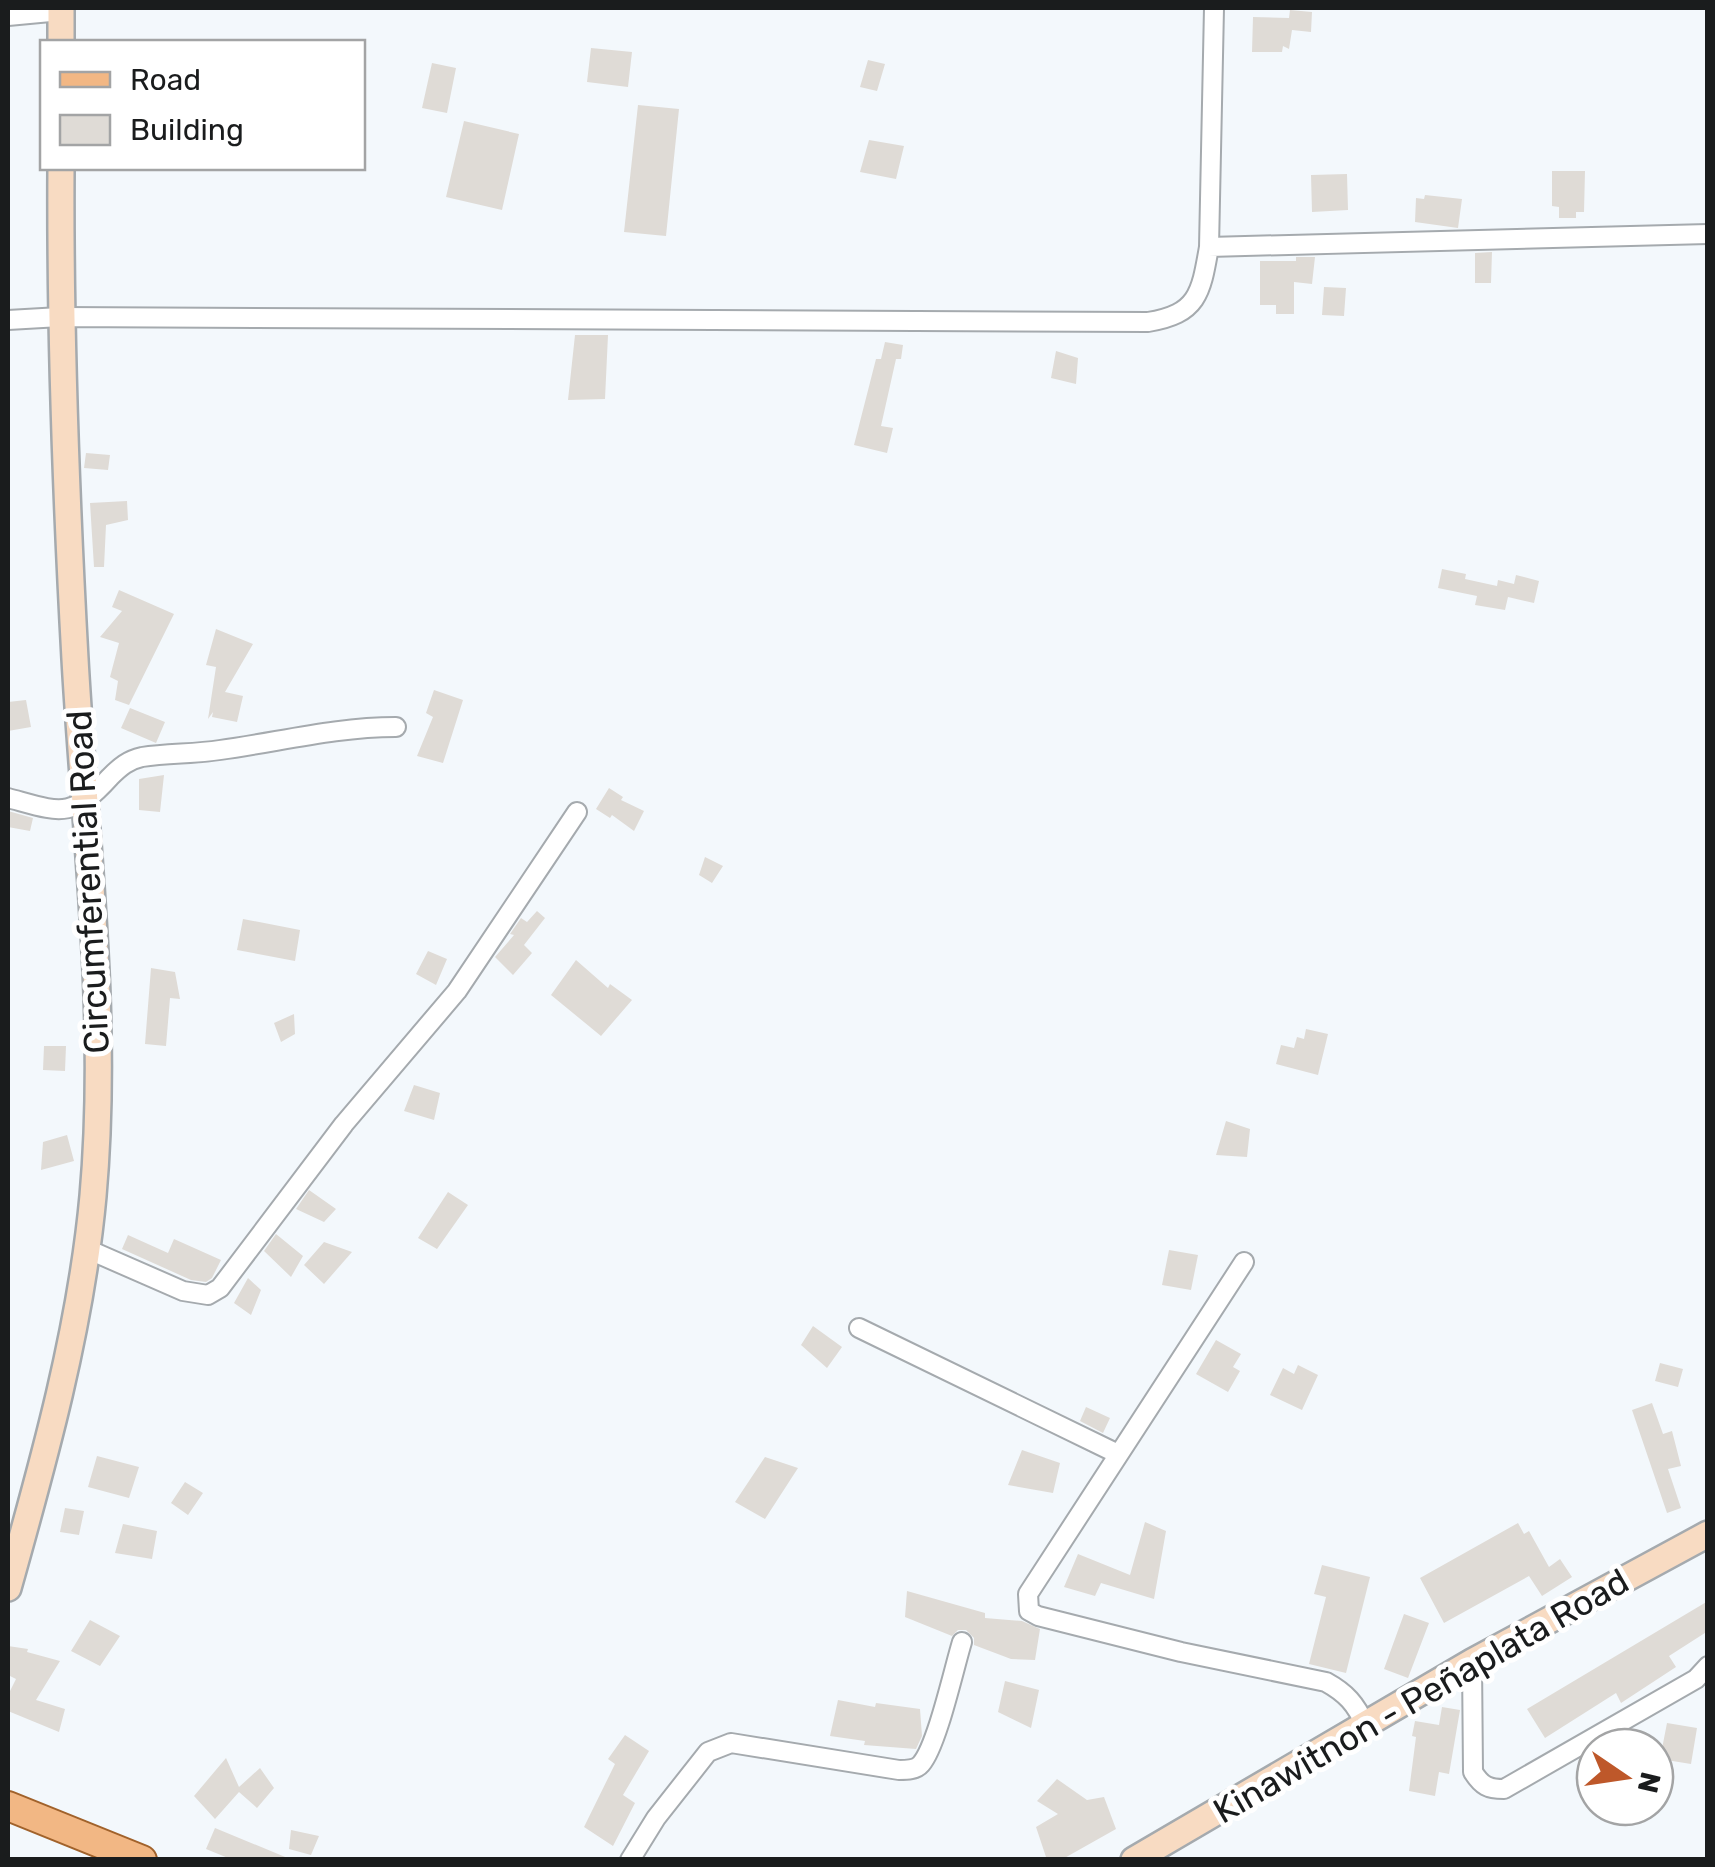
<svg xmlns="http://www.w3.org/2000/svg" width="1715" height="1867" font-family="Rubik,sans-serif">
<rect width="100%" height="100%" fill="#f3f8fc"/>
<path fill="#dfdbd6" d="M 1290,10 L 1312,12 L 1311,32 L 1292,30 L 1289,49 L 1283,46 L 1282,52 L 1252,52 L 1253,17 L 1289,18 Z
M 591,48 L 632,52 L 628,87 L 587,82 Z
M 868,60 L 885,64 L 877,91 L 860,87 Z
M 432,63 L 456,68 L 447,113 L 422,108 Z
M 638,105 L 679,109 L 666,236 L 624,232 Z
M 464,121 L 519,134 L 502,210 L 446,197 Z
M 869,140 L 904,146 L 896,179 L 860,172 Z
M 1552,171 L 1585,171 L 1584,212 L 1576,212 L 1576,218 L 1559,218 L 1559,207 L 1552,206 Z
M 1347,174 L 1348,210 L 1312,212 L 1311,175 Z
M 1425,195 L 1462,199 L 1458,228 L 1415,222 L 1416,198 L 1424,199 Z
M 1492,252 L 1491,283 L 1475,283 L 1475,253 Z
M 1296,257 L 1315,257 L 1312,284 L 1294,282 L 1294,314 L 1276,314 L 1276,305 L 1260,305 L 1260,261 L 1296,261 Z
M 1324,287 L 1346,288 L 1344,316 L 1322,315 Z
M 575,335 L 608,335 L 605,399 L 568,400 Z
M 885,342 L 903,345 L 901,359 L 896,359 L 881,426 L 893,428 L 887,453 L 854,445 L 876,359 L 881,359 Z
M 1056,351 L 1078,358 L 1076,384 L 1051,378 Z
M 86,453 L 110,455 L 108,470 L 84,468 Z
M 127,501 L 128,520 L 106,525 L 104,567 L 94,567 L 90,503 Z
M 1442,569 L 1466,574 L 1465,579 L 1497,586 L 1498,580 L 1514,584 L 1516,575 L 1539,581 L 1534,603 L 1508,597 L 1505,610 L 1475,605 L 1477,596 L 1438,588 Z
M 119,590 L 174,614 L 129,705 L 115,700 L 118,681 L 110,677 L 119,643 L 100,637 L 122,611 L 112,607 Z
M 216,629 L 253,644 L 225,692 L 243,696 L 237,722 L 212,717 L 213,712 L 208,719 L 216,667 L 206,665 Z
M 434,690 L 463,700 L 443,763 L 417,756 L 433,717 L 426,713 Z
M 26,700 L 31,727 L 8,731 L 8,702 Z
M 130,708 L 165,722 L 156,743 L 121,728 Z
M 164,775 L 160,812 L 139,810 L 139,779 Z
M 609,788 L 623,797 L 621,800 L 644,811 L 634,831 L 612,815 L 610,818 L 596,809 Z
M 8,811 L 33,818 L 30,831 L 8,827 Z
M 705,857 L 723,866 L 712,883 L 699,875 Z
M 537,911 L 545,918 L 524,945 L 532,953 L 513,975 L 495,957 L 514,935 L 510,934 L 521,918 L 527,922 Z
M 243,919 L 300,930 L 295,961 L 237,950 Z
M 428,951 L 447,959 L 436,985 L 416,974 Z
M 576,960 L 608,988 L 610,984 L 632,1000 L 601,1036 L 551,995 Z
M 151,968 L 175,972 L 180,999 L 170,998 L 166,1046 L 145,1044 Z
M 294,1014 L 295,1034 L 281,1042 L 274,1023 Z
M 1306,1029 L 1328,1034 L 1318,1075 L 1276,1064 L 1281,1045 L 1294,1048 L 1297,1037 L 1304,1039 Z
M 44,1046 L 66,1046 L 65,1071 L 43,1070 Z
M 414,1085 L 440,1093 L 434,1120 L 404,1111 Z
M 1226,1121 L 1250,1129 L 1247,1157 L 1216,1155 Z
M 67,1135 L 74,1161 L 41,1170 L 43,1142 Z
M 309,1190 L 336,1209 L 324,1222 L 296,1209 Z
M 448,1192 L 468,1205 L 437,1249 L 418,1238 Z
M 276,1234 L 303,1256 L 291,1277 L 264,1251 Z
M 128,1235 L 168,1253 L 174,1239 L 221,1260 L 212,1278 L 206,1282 L 191,1280 L 122,1249 Z
M 324,1242 L 352,1252 L 324,1284 L 304,1265 Z
M 1169,1250 L 1198,1255 L 1191,1290 L 1162,1285 Z
M 248,1278 L 261,1290 L 251,1315 L 234,1303 Z
M 813,1326 L 842,1347 L 827,1368 L 801,1345 Z
M 1216,1340 L 1241,1354 L 1233,1367 L 1240,1371 L 1228,1392 L 1196,1374 Z
M 1660,1363 L 1683,1369 L 1678,1387 L 1655,1381 Z
M 1298,1365 L 1318,1375 L 1302,1410 L 1270,1395 L 1283,1368 L 1294,1374 Z
M 1652,1403 L 1663,1434 L 1672,1431 L 1681,1466 L 1668,1469 L 1681,1508 L 1667,1513 L 1632,1410 Z
M 1086,1407 L 1110,1418 L 1103,1433 L 1080,1421 Z
M 1022,1450 L 1060,1463 L 1053,1493 L 1008,1485 Z
M 97,1456 L 139,1467 L 129,1498 L 88,1487 Z
M 765,1457 L 798,1468 L 765,1519 L 735,1502 Z
M 185,1482 L 203,1493 L 188,1515 L 171,1503 Z
M 65,1508 L 84,1511 L 79,1535 L 60,1532 Z
M 1145,1522 L 1166,1531 L 1154,1599 L 1101,1583 L 1095,1596 L 1064,1587 L 1078,1554 L 1130,1575 Z
M 1518,1523 L 1524,1534 L 1529,1531 L 1549,1567 L 1560,1559 L 1572,1577 L 1542,1596 L 1529,1576 L 1444,1623 L 1420,1578 Z
M 123,1524 L 157,1531 L 152,1559 L 115,1553 Z
M 1322,1565 L 1370,1577 L 1346,1673 L 1309,1664 L 1326,1597 L 1314,1594 Z
M 907,1591 L 985,1613 L 985,1618 L 1022,1621 L 1040,1629 L 1035,1660 L 1011,1659 L 974,1645 L 974,1638 L 966,1630 L 958,1630 L 952,1636 L 905,1617 Z
M 1708,1601 L 1708,1631 L 1669,1656 L 1676,1667 L 1621,1703 L 1616,1693 L 1545,1738 L 1527,1709 Z
M 1404,1614 L 1429,1623 L 1408,1678 L 1384,1669 Z
M 90,1620 L 120,1636 L 100,1666 L 71,1651 Z
M 8,1646 L 28,1649 L 27,1652 L 60,1661 L 36,1700 L 65,1709 L 59,1732 L 8,1711 L 8,1695 L 16,1679 L 8,1675 Z
M 1005,1681 L 1039,1690 L 1031,1728 L 998,1712 Z
M 838,1700 L 875,1707 L 876,1703 L 920,1709 L 922,1736 L 916,1749 L 864,1745 L 865,1741 L 830,1736 Z
M 1442,1707 L 1460,1710 L 1449,1774 L 1439,1772 L 1435,1796 L 1409,1791 L 1416,1737 L 1412,1736 L 1415,1721 L 1439,1725 Z
M 1667,1723 L 1697,1728 L 1691,1764 L 1660,1759 Z
M 625,1735 L 649,1751 L 623,1795 L 635,1803 L 613,1846 L 584,1827 L 615,1764 L 608,1759 Z
M 226,1758 L 239,1787 L 260,1768 L 274,1788 L 257,1808 L 239,1792 L 215,1819 L 194,1796 Z
M 1057,1779 L 1087,1800 L 1104,1797 L 1116,1829 L 1061,1860 L 1047,1860 L 1036,1827 L 1058,1814 L 1037,1801 Z
M 215,1828 L 290,1859 L 289,1860 L 233,1860 L 206,1849 Z
M 291,1830 L 319,1836 L 311,1855 L 289,1849 Z"/>
<g fill="none" stroke-linecap="round" stroke-linejoin="round">
<g stroke="#a5aaae" stroke-width="22">
<path id="street" d="M 8,16 L 61,11
M 1209,247 L 1708,234
M 8,320 L 60,317 L 1148,322 C 1198,314 1201,293 1209,247 L 1214,8
M 8,798 C 60,812 71,820 110,777 C 120,767 128,760 142,757 C 168,753 194,754 220,750 C 279,742 335,727 396,727
M 87,1249 L 183,1291 L 208,1295 L 220,1288 L 344,1124 L 457,991 L 577,812
M 1244,1262 L 1028,1594 L 1029,1611 L 1038,1616 L 1181,1652 L 1326,1682 C 1346,1693 1356,1704 1365,1725
M 859,1328 L 1118,1454
M 1472,1662 L 1473,1772 C 1482,1786 1488,1789 1504,1789 L 1696,1679 L 1708,1666
M 630,1860 L 656,1818 L 708,1752 L 731,1743 L 899,1770 C 907,1770 916,1770 921,1764 C 937,1746 954,1668 962,1642"/>
</g>
<g stroke="#a5aaae" stroke-width="30">
<path id="secondary" d="M 61,42 L 61,8
M 8,1588 C 44,1460 81,1328 93,1196 C 109,1017 85,838 75,659 C 66,496 60,332 61,168
M 1134,1860 L 1472,1662 L 1708,1534"/>
</g>
<g stroke="#a1622b" stroke-width="32">
<path id="primary" d="M 8,1806 L 142,1860"/>
</g>
<use href="#street" stroke="#fff" stroke-width="18"/>
<use href="#secondary" stroke="#f8dbc2" stroke-width="25"/>
<use href="#primary" stroke="#f2b784" stroke-width="28"/>
</g>
<g text-anchor="middle" dominant-baseline="central" stroke-width="10" stroke-linejoin="round" paint-order="stroke">
<g font-size="35" fill="#1a1c1d" stroke="#fff">
<text transform="translate(88 882) rotate(-93)">Circumferential Road</text>
<text transform="translate(1421 1696) rotate(-30)">Kinawitnon - Peñaplata Road</text>
</g>
</g>
<rect width="1715" height="1867" fill="none" stroke="#1a1c1d" stroke-width="20"/>
<rect x="40" y="40" width="325" height="130" fill="#ffffff" stroke="#a3a4a5" stroke-width="2.5"/>
<rect x="60" y="72" width="50" height="15" fill="#f2b784" stroke="#a3a4a5" stroke-width="2.5"/>
<text x="130" y="90" font-size="30" fill="#1a1c1d">Road</text>
<rect x="60" y="115" width="50" height="30" fill="#dfdbd6" stroke="#a3a4a5" stroke-width="2.5"/>
<text x="130" y="140" font-size="30" fill="#1a1c1d">Building</text>
<g transform="translate(1625 1777) rotate(103)"><circle r="48" fill="#ffffff" stroke="#a3a4a5" stroke-width="2.5"/>
<path d="M0-8L18 38L0 25L-18 38Z" fill="#be582a"/>
<text y="-15" font-size="28" font-weight="bold" text-anchor="middle" fill="#1a1c1d">N</text>
</g>
</svg>
